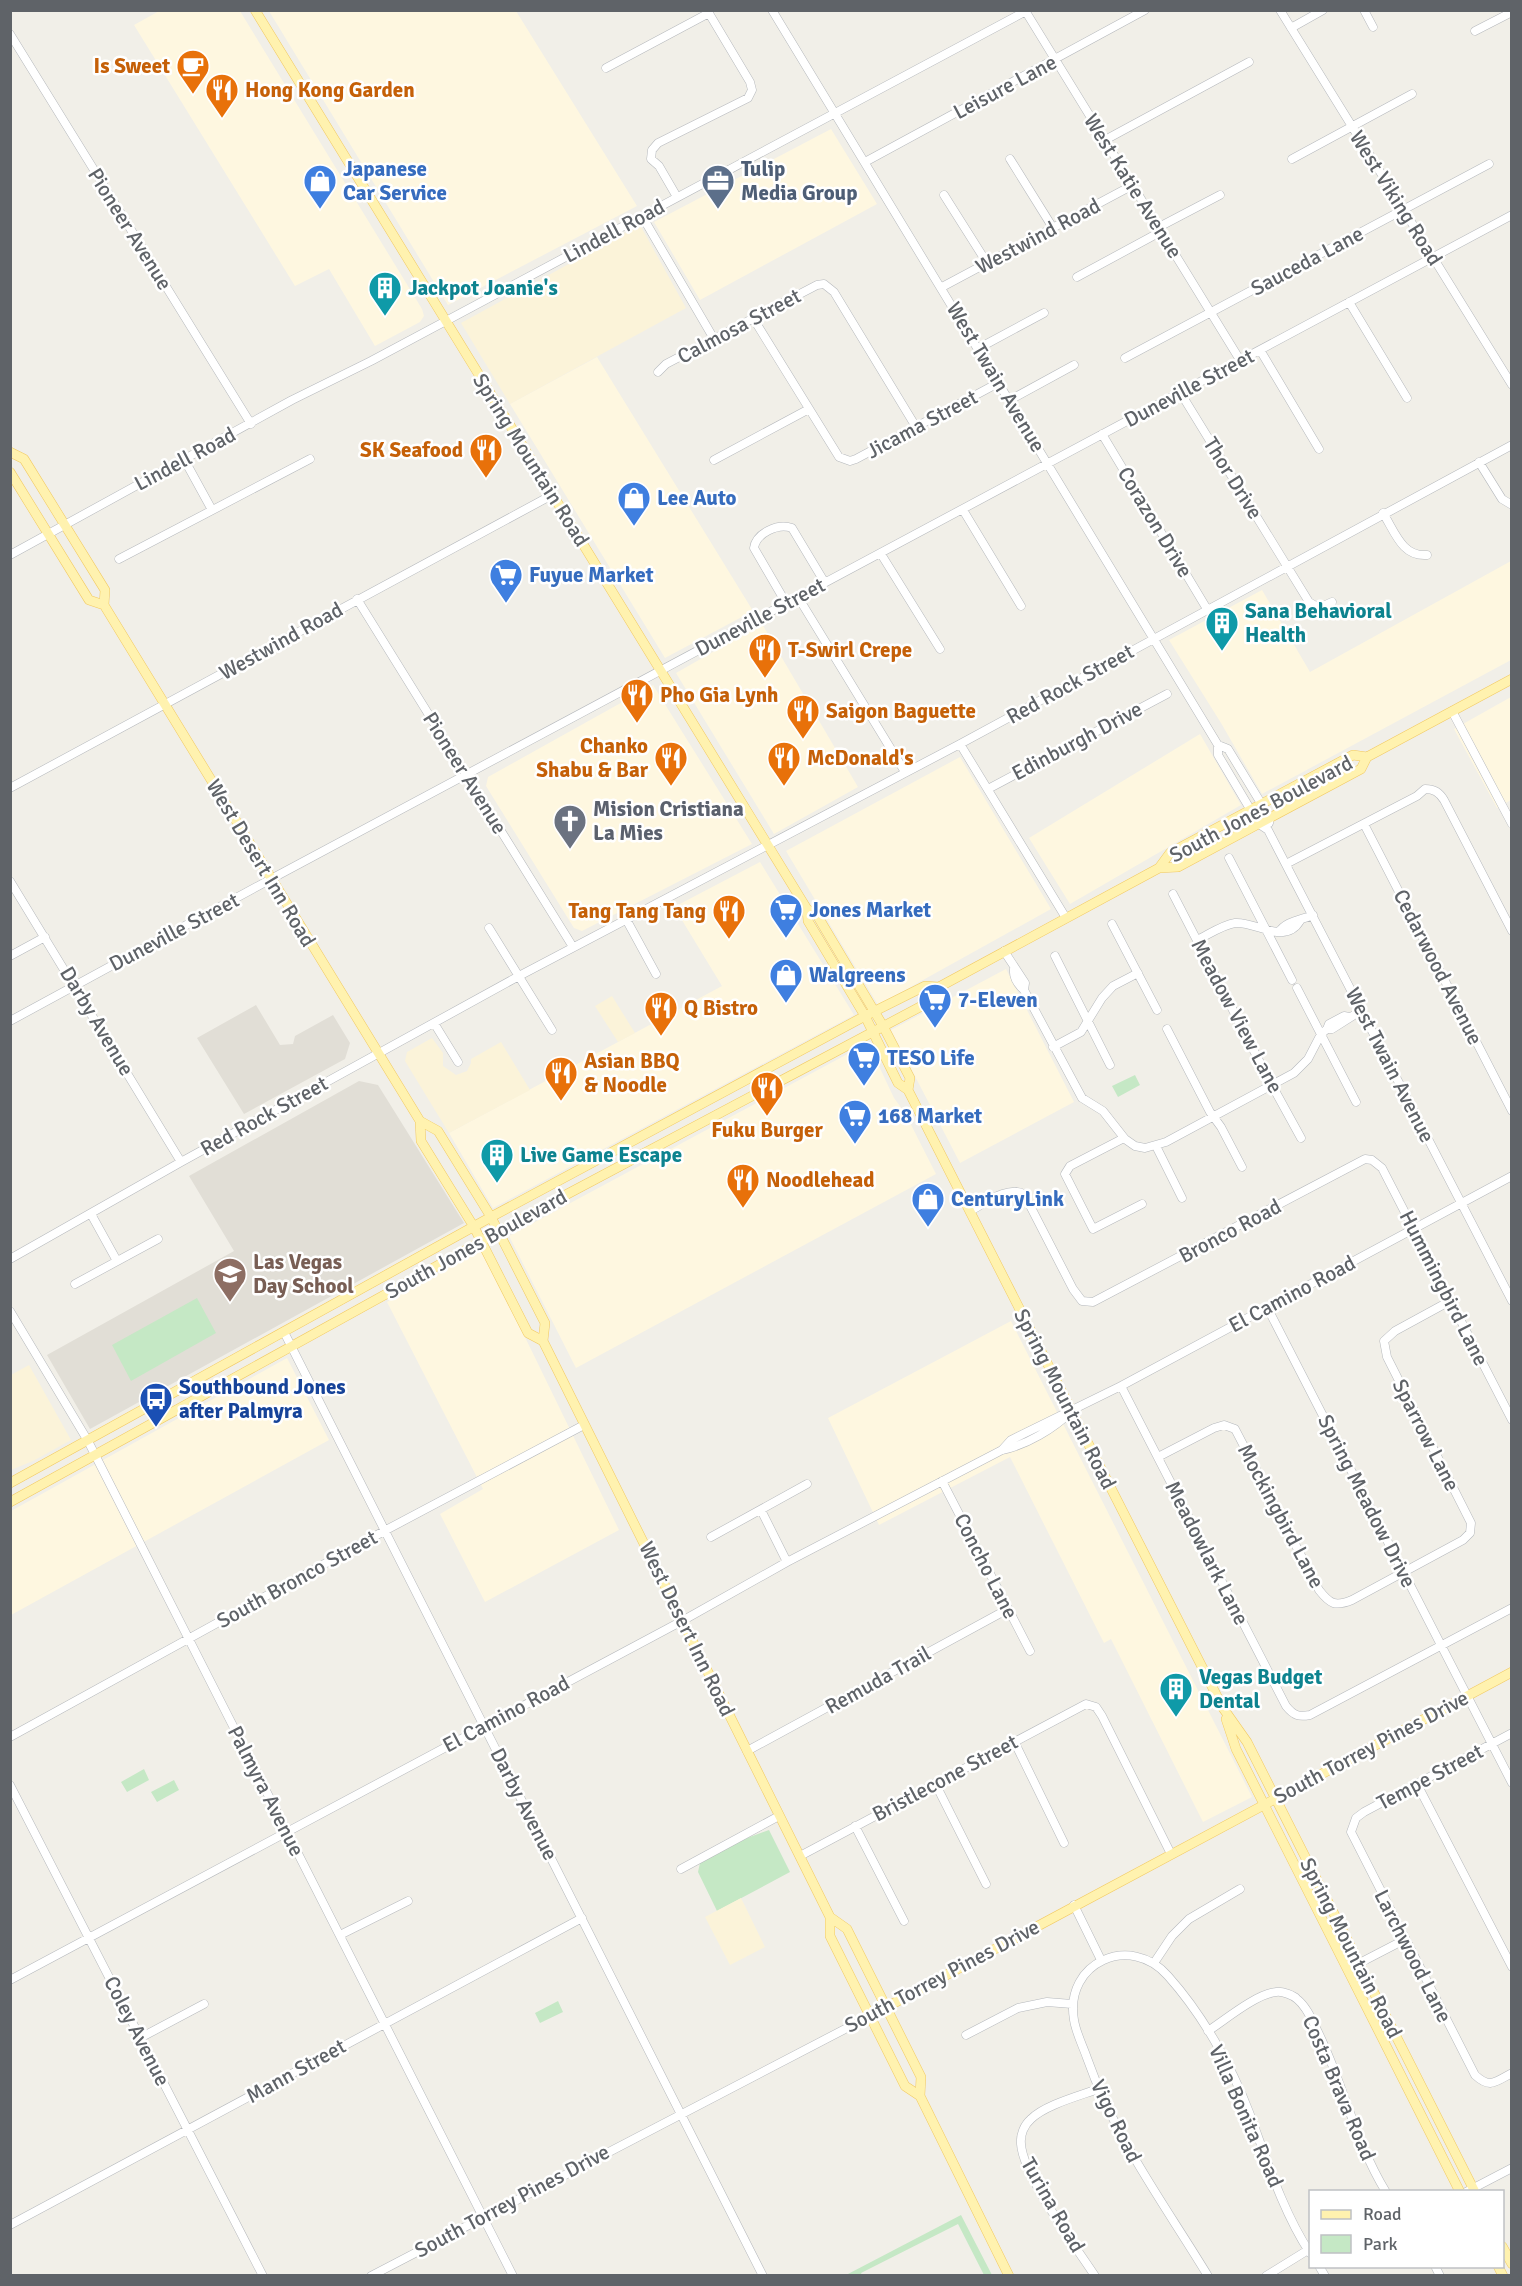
<svg xmlns="http://www.w3.org/2000/svg" width="1522" height="2286" font-family="Signika,sans-serif">
<rect width="100%" height="100%" fill="#f1efe8"/>
<path fill="#fef7e0" d="M 161,10 L 240,11 L 422,309 L 424,316 L 420,322 L 375,346 L 329,269 L 295,286 L 134,25 Z
M 269,11 L 516,11 L 637,206 L 448,305 Z
M 831,129 L 877,204 L 700,300 L 654,222 Z
M 597,357 L 753,611 L 665,658 L 510,404 Z
M 1511,561 L 1511,660 L 1262,794 L 1221,723 L 1169,640 L 1262,590 L 1310,672 Z
M 762,624 L 858,787 L 774,834 L 676,673 Z
M 653,685 L 752,844 L 582,931 L 574,928 L 486,786 L 488,777 Z
M 1511,697 L 1511,800 L 1497,808 L 1454,729 Z
M 1200,734 L 1241,805 L 1070,904 L 1029,838 Z
M 960,757 L 1051,909 L 878,1005 L 786,851 Z
M 760,862 L 854,1015 L 493,1208 L 449,1133 L 722,986 L 674,907 Z
M 1006,969 L 1074,1102 L 960,1163 L 891,1030 Z
M 868,1043 L 894,1098 L 905,1113 L 936,1174 L 576,1368 L 509,1236 Z
M 482,1249 L 619,1530 L 485,1602 L 440,1514 L 483,1489 L 387,1302 Z
M 1011,1321 L 1252,1797 L 1203,1822 L 1111,1639 L 1104,1643 L 1010,1457 L 879,1525 L 828,1418 Z
M 287,1358 L 329,1440 L 11,1615 L 11,1511 Z"/>
<path fill="#e1ded6" d="M 256,1005 L 280,1045 L 293,1044 L 295,1036 L 333,1015 L 350,1043 L 345,1059 L 244,1114 L 197,1038 Z
M 359,1081 L 378,1085 L 464,1223 L 90,1429 L 47,1355 L 234,1251 L 189,1176 Z"/>
<path fill="#c5e8c5" d="M 1135,1075 L 1140,1085 L 1118,1097 L 1112,1086 Z
M 197,1298 L 216,1333 L 131,1381 L 112,1345 Z
M 144,1769 L 149,1780 L 127,1792 L 121,1782 Z
M 174,1780 L 179,1790 L 157,1802 L 151,1792 Z
M 769,1830 L 790,1872 L 717,1911 L 698,1872 L 700,1863 L 739,1841 Z
M 558,2001 L 563,2012 L 540,2023 L 535,2013 Z
M 961,2215 L 992,2275 L 984,2275 L 958,2224 L 861,2273 L 862,2275 L 846,2275 Z"/>
<path fill="#fbf3d9" d="M 640,225 L 686,308 L 510,404 L 461,323 Z
M 612,996 L 635,1033 L 618,1042 L 595,1006 Z
M 432,1038 L 443,1053 L 443,1066 L 456,1075 L 467,1071 L 471,1063 L 471,1059 L 501,1042 L 530,1090 L 449,1133 L 405,1061 L 407,1052 Z
M 29,1365 L 71,1440 L 33,1461 L 11,1470 L 11,1375 Z
M 741,1898 L 765,1947 L 730,1965 L 705,1917 Z"/>
<g fill="none" stroke-linecap="round" stroke-linejoin="round">
<g stroke="#b5b8bc" stroke-width="9">
<path id="minor" d="M 772,10 L 1218,745 L 1218,755 L 1259,824 L 1268,830 L 1512,1301
M 1280,10 L 1512,385
M 1364,10 L 1373,27
M 1026,12 L 1240,360
M 1291,28 L 1323,10
M 1475,31 L 1512,12
M 10,34 L 251,424
M 606,68 L 709,13
M 1105,140 L 1249,62
M 1010,159 L 1053,228
M 1292,159 L 1412,94
M 865,162 L 1145,10
M 944,195 L 987,263
M 677,197 L 659,166 L 651,159 L 652,150 L 658,143 L 748,98 L 752,90 L 750,82 L 707,10
M 642,216 L 714,339
M 1159,227 L 1220,195
M 1077,277 L 1162,231
M 942,287 L 1133,185
M 1349,302 L 1407,398
M 753,318 L 839,457 L 850,461 L 856,459 L 1000,382
M 979,348 L 1044,313
M 1260,350 L 1319,449
M 1125,358 L 1489,164
M 658,372 L 666,364 L 817,285 L 824,284 L 834,292 L 916,427
M 1180,392 L 1309,602 L 1319,608 L 1332,602
M 1010,400 L 1074,365
M 1102,434 L 1207,609
M 184,459 L 212,510
M 714,460 L 809,409
M 1479,462 L 1502,499 L 1512,505
M 963,510 L 1021,606
M 1383,513 C 1395,532 1402,557 1427,555
M 881,554 L 940,649
M 10,555 L 292,400 L 371,361 L 1028,10
M 119,559 L 310,459
M 798,597 L 905,772
M 357,599 L 573,947
M 786,603 L 754,548 C 756,533 778,523 792,528 L 825,583
M 1452,711 L 1512,824
M 960,744 L 1066,918
M 1218,745 L 1228,749 L 1270,818 L 1269,823
M 10,788 L 552,495
M 988,789 L 1167,694
M 1364,824 L 1512,1111
M 1229,858 L 1292,980
M 1286,864 L 1417,796 L 1425,789 C 1434,789 1439,792 1444,800 L 1512,931
M 10,881 L 181,1162
M 1173,894 L 1268,1078 L 1301,1138
M 626,919 L 656,974
M 1112,924 L 1157,1010
M 489,928 L 552,1030
M 1279,932 C 1286,921 1301,920 1313,915
M 1197,940 C 1208,935 1222,925 1235,923 C 1256,921 1285,946 1300,921
M 1004,951 L 1025,983 L 1024,990
M 10,956 L 45,937
M 1055,956 L 1110,1065
M 1014,969 C 1013,978 1017,984 1024,990 L 1082,1098 L 1103,1111 L 1125,1139 L 1135,1146 L 1145,1148 L 1166,1142 L 1294,1073 L 1308,1059 L 1321,1034 L 1327,1029 L 1329,1024 L 1344,1016 L 1349,1017
M 1297,988 L 1356,1102
M 10,1021 L 271,879 L 1512,215
M 434,1023 L 458,1062
M 1167,1029 L 1210,1112 L 1221,1127 L 1242,1167
M 1327,1029 L 1332,1029 L 1362,1010
M 1053,1047 L 1081,1032 L 1102,998 L 1113,986 L 1138,973
M 1124,1138 L 1070,1166 L 1065,1174 L 1093,1229 L 1142,1204
M 1156,1146 L 1182,1198
M 970,1211 C 984,1204 1008,1185 1024,1194 L 1073,1289 L 1082,1301 L 1093,1302 L 1365,1159 L 1372,1160 L 1382,1168 L 1512,1420
M 91,1214 L 117,1261
M 10,1259 L 181,1162 L 519,976 L 960,744 L 1512,445
M 75,1284 L 158,1239
M 1267,1307 L 1512,1783
M 10,1311 L 88,1441 L 513,2276
M 284,1332 L 763,2276
M 1121,1386 L 1286,1706 C 1294,1716 1299,1717 1310,1715 L 1512,1608
M 1002,1450 L 1011,1440 L 1121,1386 L 1512,1176
M 1158,1457 L 1214,1428 L 1224,1425 L 1235,1429 L 1319,1590 C 1330,1604 1335,1607 1352,1600 L 1463,1540 L 1470,1533 L 1471,1523 L 1387,1357 L 1384,1341 L 1395,1331 L 1450,1301
M 942,1481 L 1030,1651
M 761,1510 L 787,1562
M 711,1537 L 807,1484
M 1512,1733 L 1364,1812 L 1356,1818 L 1351,1832 L 1475,2075 C 1490,2089 1495,2082 1512,2073
M 10,1737 L 386,1530 L 584,1425
M 1014,1741 L 1064,1843
M 747,1751 L 1008,1609
M 935,1783 L 986,1884
M 1417,1784 L 1512,1967
M 10,1785 L 263,2276
M 855,1826 L 904,1921
M 800,1856 L 1086,1704 L 1096,1707 L 1102,1716 L 1171,1854
M 681,1869 L 779,1816
M 1074,1905 L 1101,1960
M 340,1935 L 408,1901
M 1154,1963 L 1172,1936 L 1189,1919 L 1240,1889
M 1348,1969 L 1404,1940
M 10,1980 L 682,1621 L 787,1562 L 1002,1450 C 1027,1445 1053,1429 1072,1411
M 1208,2031 C 1225,2020 1256,1994 1276,1992 C 1282,1991 1293,1995 1297,1999 C 1307,2007 1312,2020 1317,2030 C 1343,2082 1355,2142 1386,2192
M 966,2035 L 1018,2008 L 1047,2002 L 1072,2004
M 140,2038 L 204,2004
M 1466,2192 L 1512,2168
M 10,2225 L 582,1918
M 1319,2266 L 1325,2276
M 1435,2266 L 1440,2276
M 371,2276 L 870,2016
M 1095,2276 C 1076,2247 1023,2176 1021,2144 C 1020,2135 1024,2125 1031,2119 C 1045,2105 1079,2096 1098,2089
M 1208,2276 C 1163,2202 1116,2140 1087,2058 C 1083,2046 1076,2033 1074,2020 C 1064,1962 1131,1933 1168,1976 C 1202,2014 1231,2065 1249,2112 C 1267,2160 1282,2210 1310,2253
M 1266,2276 L 1308,2250"/>
</g>
<g stroke="#f2c960" stroke-width="10">
<path id="major" d="M 255,10 L 807,909 L 817,915 L 824,927 L 883,1026 L 910,1078 L 908,1090
M 10,452 L 24,459 L 105,590 L 104,605 L 420,1121 L 421,1141 L 474,1227 L 528,1333 L 543,1341
M 10,472 L 89,600 L 104,605
M 1159,868 L 1178,867 L 1361,769 L 1367,757
M 807,909 L 808,921 L 865,1016 L 898,1083 L 908,1090 L 1223,1708 L 1247,1742 L 1475,2192
M 420,1121 L 438,1131 L 491,1217 L 545,1323 L 543,1341 L 830,1917 L 830,1936 L 905,2086 L 920,2096
M 10,1483 L 491,1217 L 865,1016 L 925,986 L 939,987 L 1159,868 L 1170,853 L 1353,755 L 1367,757 L 1512,679
M 10,1502 L 558,1199 L 933,1000 L 939,987
M 1226,1719 L 1236,1749 L 1460,2192
M 830,1917 L 847,1929 L 921,2077 L 920,2096 L 1009,2276
M 870,2016 L 1512,1672
M 1502,2246 L 1512,2264
M 1498,2266 L 1503,2276"/>
</g>
<use href="#minor" stroke="#fff" stroke-width="8"/>
<use href="#major" stroke="#fff2af" stroke-width="9"/>
</g>
<defs>
<g id="cafe-pin" transform="scale(1.725)"><path d="M0 17L-7.5 6A9.5 9.5 0 1 1 7.5 6Z" fill="#e8710a" stroke="#fff"/><path d="M-5.5-4.5H6V0H3Q3 3.5 0 3.5H-2.5Q-5.5 3.5-5.5 0ZM3-3.2v2h1.7v-2ZM-6 4.5H4V6H-6Z" fill="#fff"/></g>
<g id="restaurant-pin" transform="scale(1.725)"><path d="M0 17L-7.5 6A9.5 9.5 0 1 1 7.5 6Z" fill="#e8710a" stroke="#fff"/><path d="M-5-6h1v4h1v-4h1v4h1v-4h1v5L-1.5 .5V6h-2V.5L-5-1ZM5-6V6H3V1.5H1.5Q1.5-4 5-6Z" fill="#fff"/></g>
<g id="shop-pin" transform="scale(1.725)"><path d="M0 17L-7.5 6A9.5 9.5 0 1 1 7.5 6Z" fill="#3f7fe0" stroke="#fff"/><path d="M-5-2.5h2.3a2.7 3.5 0 0 1 5.4 0H5L5.5 6h-11ZM-1.5-2.5h3a1.5 2.3 0 0 0-3 0Z" fill="#fff"/></g>
<g id="office-pin" transform="scale(1.725)"><path d="M0 17L-7.5 6A9.5 9.5 0 1 1 7.5 6Z" fill="#5c6f8a" stroke="#fff"/><path d="M-6-3h4V-5.5h4V-3h4V5H-6ZM-1-4.5V-3h2v-1.5ZM-6 0V1H6V0Z" fill="#fff"/></g>
<g id="building-pin" transform="scale(1.725)"><path d="M0 17L-7.5 6A9.5 9.5 0 1 1 7.5 6Z" fill="#0f9aa8" stroke="#fff"/><path d="M-4-6H4V6H1V3H-1V6H-4ZM-2.5-4.3h1.7v1.8h-1.7ZM.8-4.3h1.7v1.8H.8ZM-2.5-1h1.7V.8h-1.7ZM.8-1h1.7V.8H.8Z" fill="#fff"/></g>
<g id="supermarket-pin" transform="scale(1.725)"><path d="M0 17L-7.5 6A9.5 9.5 0 1 1 7.5 6Z" fill="#3f7fe0" stroke="#fff"/><path d="M-6-5.5h2.5l.6 2H6L4.5 2H-2.5L-4.4-4H-6ZM-1.5 3.2a1.3 1.3 0 1 0 .1 0ZM3 3.2a1.3 1.3 0 1 0 .1 0Z" fill="#fff"/></g>
<g id="church-pin" transform="scale(1.725)"><path d="M0 17L-7.5 6A9.5 9.5 0 1 1 7.5 6Z" fill="#6b7280" stroke="#fff"/><path d="M-1.2-6h2.4v3.5h3.3v2.4h-3.3V6h-2.4V-.1h-3.3v-2.4h3.3Z" fill="#fff"/></g>
<g id="school-pin" transform="scale(1.725)"><path d="M0 17L-7.5 6A9.5 9.5 0 1 1 7.5 6Z" fill="#8d6e63" stroke="#fff"/><path d="M0-5L7-2L0 1L-7-2ZM-4 1L0 2.5L4 1V4Q0 6-4 4Z" fill="#fff"/></g>
<g id="bus-pin" transform="scale(1.725)"><path d="M0 17L-7.5 6A9.5 9.5 0 1 1 7.5 6Z" fill="#1a4fb4" stroke="#fff"/><path d="M-5-6H5V4H4V6H2V4H-2V6H-4V4H-5ZM-3.5-4V0h7V-4ZM-3.5 1.2v1.5H-2V1.2ZM2 1.2v1.5H3.5V1.2Z" fill="#fff"/></g>
</defs>
<g fill-rule="evenodd">
<use href="#cafe-pin" x="193" y="66"/>
<use href="#restaurant-pin" x="222" y="90"/>
<use href="#shop-pin" x="320" y="181"/>
<use href="#office-pin" x="718" y="181"/>
<use href="#building-pin" x="385" y="288"/>
<use href="#restaurant-pin" x="486" y="450"/>
<use href="#shop-pin" x="634" y="498"/>
<use href="#supermarket-pin" x="506" y="575"/>
<use href="#building-pin" x="1222" y="623"/>
<use href="#restaurant-pin" x="765" y="650"/>
<use href="#restaurant-pin" x="637" y="695"/>
<use href="#restaurant-pin" x="803" y="711"/>
<use href="#restaurant-pin" x="671" y="758"/>
<use href="#restaurant-pin" x="784" y="758"/>
<use href="#church-pin" x="570" y="821"/>
<use href="#supermarket-pin" x="786" y="910"/>
<use href="#restaurant-pin" x="729" y="911"/>
<use href="#shop-pin" x="786" y="975"/>
<use href="#supermarket-pin" x="935" y="1000"/>
<use href="#restaurant-pin" x="661" y="1008"/>
<use href="#supermarket-pin" x="864" y="1058"/>
<use href="#restaurant-pin" x="561" y="1073"/>
<use href="#restaurant-pin" x="767" y="1088"/>
<use href="#supermarket-pin" x="855" y="1116"/>
<use href="#building-pin" x="497" y="1155"/>
<use href="#restaurant-pin" x="743" y="1180"/>
<use href="#shop-pin" x="928" y="1199"/>
<use href="#school-pin" x="230" y="1274"/>
<use href="#bus-pin" x="156" y="1399"/>
<use href="#building-pin" x="1176" y="1689"/>
</g>
<g text-anchor="middle" dominant-baseline="central" stroke-width="5" stroke-linejoin="round" paint-order="stroke">
<g font-size="21" font-weight="bold" fill="#c56008" stroke="#fff" text-anchor="start">
<text x="170" y="66" text-anchor="end">Is Sweet</text>
<text x="245" y="90">Hong Kong Garden</text>
<text x="463" y="450" text-anchor="end">SK Seafood</text>
<text x="788" y="650">T-Swirl Crepe</text>
<text x="660" y="695">Pho Gia Lynh</text>
<text x="826" y="711">Saigon Baguette</text>
<text x="648" y="746" text-anchor="end">Chanko<tspan x="648" dy="24">Shabu &amp; Bar</tspan></text>
<text x="807" y="758">McDonald's</text>
<text x="706" y="911" text-anchor="end">Tang Tang Tang</text>
<text x="684" y="1008">Q Bistro</text>
<text x="584" y="1061">Asian BBQ<tspan x="584" dy="24">&amp; Noodle</tspan></text>
<text x="767" y="1130" text-anchor="middle">Fuku Burger</text>
<text x="766" y="1180">Noodlehead</text>
</g>
<g font-size="21" fill="#5f6368" stroke="#fff">
<text transform="translate(1005 87) rotate(-28)">Leisure Lane</text>
<text transform="translate(1133 186) rotate(58)">West Katie Avenue</text>
<text transform="translate(1396 198) rotate(58)">West Viking Road</text>
<text transform="translate(130 229) rotate(58)">Pioneer Avenue</text>
<text transform="translate(614 231) rotate(-28)">Lindell Road</text>
<text transform="translate(1038 236) rotate(-28)">Westwind Road</text>
<text transform="translate(1307 261) rotate(-28)">Sauceda Lane</text>
<text transform="translate(739 326) rotate(-28)">Calmosa Street</text>
<text transform="translate(996 377) rotate(59)">West Twain Avenue</text>
<text transform="translate(1189 388) rotate(-28)">Duneville Street</text>
<text transform="translate(922 424) rotate(-28)">Jicama Street</text>
<text transform="translate(185 459) rotate(-28)">Lindell Road</text>
<text transform="translate(531 460) rotate(58)">Spring Mountain Road</text>
<text transform="translate(1233 478) rotate(58)">Thor Drive</text>
<text transform="translate(1155 522) rotate(59)">Corazon Drive</text>
<text transform="translate(760 617) rotate(-28)">Duneville Street</text>
<text transform="translate(281 641) rotate(-29)">Westwind Road</text>
<text transform="translate(1070 684) rotate(-29)">Red Rock Street</text>
<text transform="translate(1077 741) rotate(-28)">Edinburgh Drive</text>
<text transform="translate(465 773) rotate(58)">Pioneer Avenue</text>
<text transform="translate(1261 809) rotate(-28)">South Jones Boulevard</text>
<text transform="translate(261 863) rotate(59)">West Desert Inn Road</text>
<text transform="translate(174 932) rotate(-28)">Duneville Street</text>
<text transform="translate(1438 967) rotate(63)">Cedarwood Avenue</text>
<text transform="translate(1237 1016) rotate(62)">Meadow View Lane</text>
<text transform="translate(97 1021) rotate(59)">Darby Avenue</text>
<text transform="translate(1390 1065) rotate(63)">West Twain Avenue</text>
<text transform="translate(264 1116) rotate(-29)">Red Rock Street</text>
<text transform="translate(1230 1231) rotate(-28)">Bronco Road</text>
<text transform="translate(476 1244) rotate(-29)">South Jones Boulevard</text>
<text transform="translate(1444 1288) rotate(63)">Hummingbird Lane</text>
<text transform="translate(1292 1294) rotate(-28)">El Camino Road</text>
<text transform="translate(1065 1399) rotate(63)">Spring Mountain Road</text>
<text transform="translate(1426 1435) rotate(63)">Sparrow Lane</text>
<text transform="translate(1367 1501) rotate(63)">Spring Meadow Drive</text>
<text transform="translate(1281 1516) rotate(62)">Mockingbird Lane</text>
<text transform="translate(1207 1553) rotate(63)">Meadowlark Lane</text>
<text transform="translate(986 1566) rotate(63)">Concho Lane</text>
<text transform="translate(297 1579) rotate(-29)">South Bronco Street</text>
<text transform="translate(687 1629) rotate(64)">West Desert Inn Road</text>
<text transform="translate(878 1680) rotate(-29)">Remuda Trail</text>
<text transform="translate(506 1714) rotate(-28)">El Camino Road</text>
<text transform="translate(1371 1747) rotate(-28)">South Torrey Pines Drive</text>
<text transform="translate(1430 1777) rotate(-28)">Tempe Street</text>
<text transform="translate(945 1778) rotate(-28)">Bristlecone Street</text>
<text transform="translate(266 1791) rotate(63)">Palmyra Avenue</text>
<text transform="translate(524 1804) rotate(63)">Darby Avenue</text>
<text transform="translate(1351 1948) rotate(63)">Spring Mountain Road</text>
<text transform="translate(1413 1956) rotate(63)">Larchwood Lane</text>
<text transform="translate(942 1976) rotate(-28)">South Torrey Pines Drive</text>
<text transform="translate(137 2031) rotate(63)">Coley Avenue</text>
<text transform="translate(296 2071) rotate(-29)">Mann Street</text>
<text transform="translate(1339 2088) rotate(67)">Costa Brava Road</text>
<text transform="translate(1246 2116) rotate(66)">Villa Bonita Road</text>
<text transform="translate(1116 2121) rotate(64)">Vigo Road</text>
<text transform="translate(512 2201) rotate(-28)">South Torrey Pines Drive</text>
<text transform="translate(1053 2205) rotate(60)">Turina Road</text>
</g>
<g font-size="21" font-weight="bold" fill="#366cbe" stroke="#fff" text-anchor="start">
<text x="343" y="169">Japanese<tspan x="343" dy="24">Car Service</tspan></text>
<text x="657" y="498">Lee Auto</text>
<text x="529" y="575">Fuyue Market</text>
<text x="809" y="910">Jones Market</text>
<text x="809" y="975">Walgreens</text>
<text x="958" y="1000">7-Eleven</text>
<text x="887" y="1058">TESO Life</text>
<text x="878" y="1116">168 Market</text>
<text x="951" y="1199">CenturyLink</text>
</g>
<g font-size="21" font-weight="bold" fill="#4e5e75" stroke="#fff" text-anchor="start">
<text x="741" y="169">Tulip<tspan x="741" dy="24">Media Group</tspan></text>
</g>
<g font-size="21" font-weight="bold" fill="#0d838f" stroke="#fff" text-anchor="start">
<text x="408" y="288">Jackpot Joanie's</text>
<text x="1245" y="611">Sana Behavioral<tspan x="1245" dy="24">Health</tspan></text>
<text x="520" y="1155">Live Game Escape</text>
<text x="1199" y="1677">Vegas Budget<tspan x="1199" dy="24">Dental</tspan></text>
</g>
<g font-size="21" font-weight="bold" fill="#5b616d" stroke="#fff" text-anchor="start">
<text x="593" y="809">Mision Cristiana<tspan x="593" dy="24">La Mies</tspan></text>
</g>
<g font-size="21" font-weight="bold" fill="#785e54" stroke="#fff" text-anchor="start">
<text x="253" y="1262">Las Vegas<tspan x="253" dy="24">Day School</tspan></text>
</g>
<g font-size="21" font-weight="bold" fill="#164399" stroke="#fff" text-anchor="start">
<text x="179" y="1387">Southbound Jones<tspan x="179" dy="24">after Palmyra</tspan></text>
</g>
</g>
<rect width="1522" height="2286" fill="none" stroke="#5f6368" stroke-width="24"/>
<rect x="1309" y="2190" width="195" height="78" fill="#ffffff" stroke="#bfc1c3" stroke-width="1.5"/>
<rect x="1321" y="2210" width="30" height="9" fill="#fff2af" stroke="#bfc1c3" stroke-width="1.5"/>
<text x="1363" y="2220" font-size="18" fill="#5f6368">Road</text>
<rect x="1321" y="2235" width="30" height="18" fill="#c5e8c5" stroke="#bfc1c3" stroke-width="1.5"/>
<text x="1363" y="2250" font-size="18" fill="#5f6368">Park</text>
</svg>
